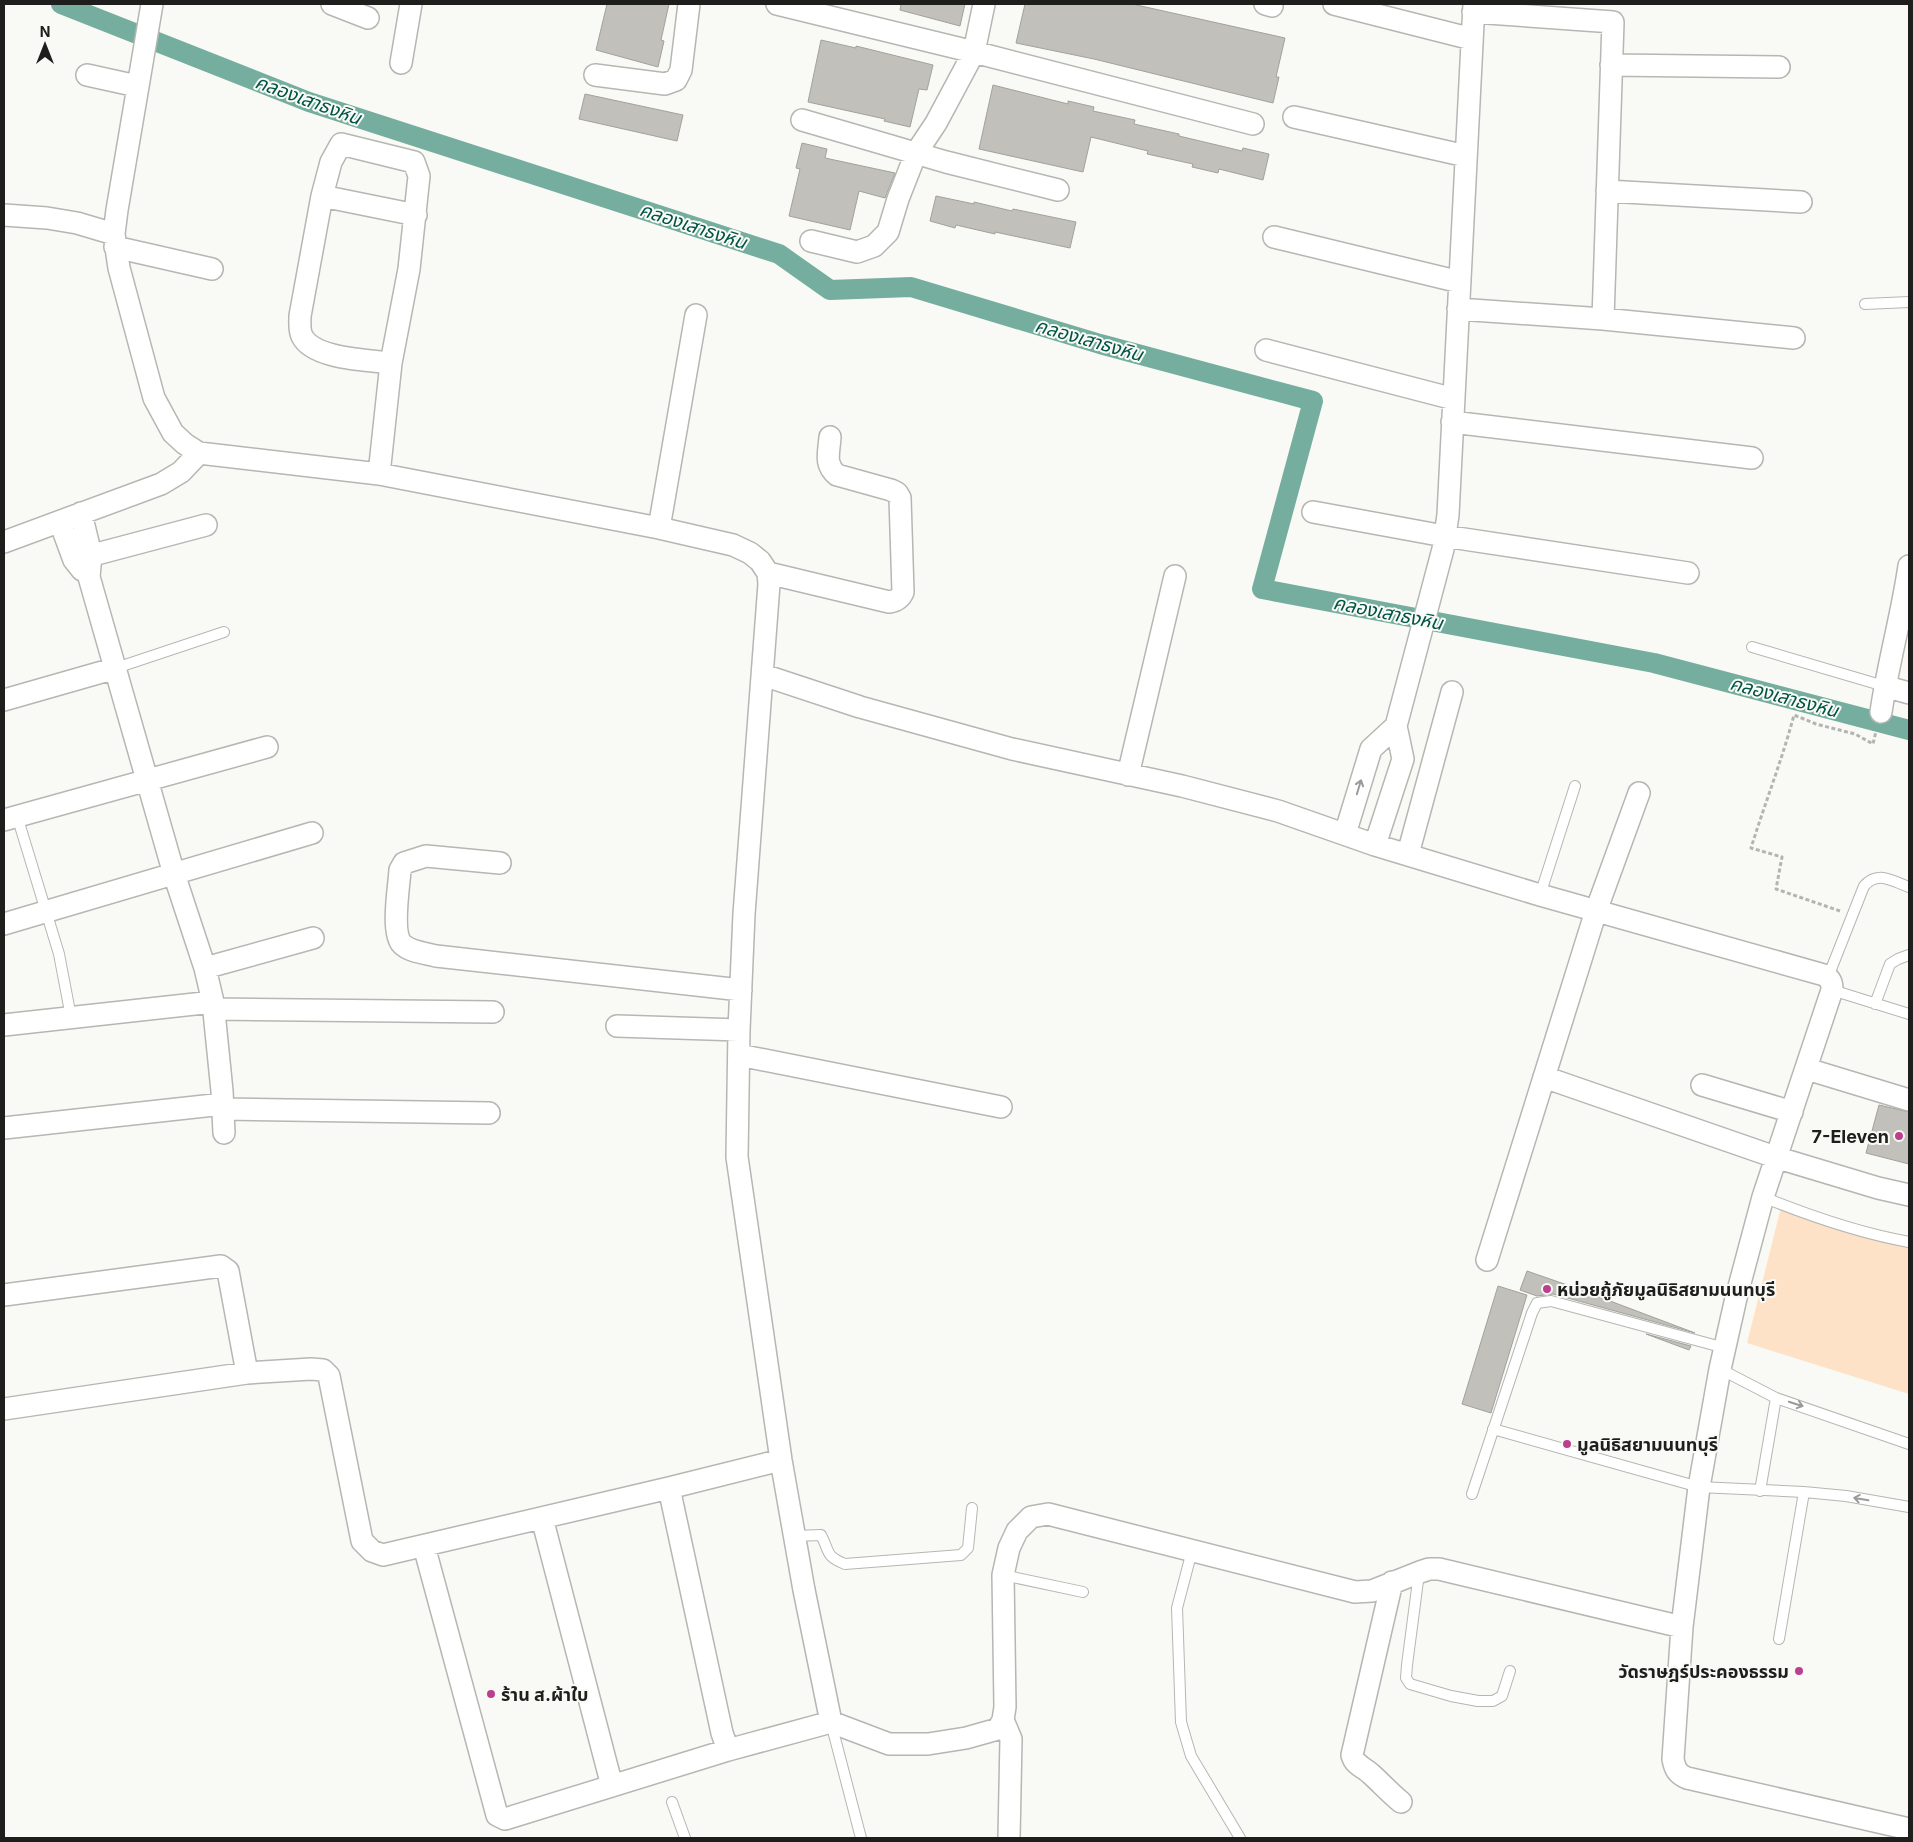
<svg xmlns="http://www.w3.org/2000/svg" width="1913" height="1842" font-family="Inter,'Noto Sans Thai',sans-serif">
<rect width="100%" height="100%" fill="#f9faf5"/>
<path fill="#fde2c7" d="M 1781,1207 L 1909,1236 L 1909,1394 L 1747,1343 Z"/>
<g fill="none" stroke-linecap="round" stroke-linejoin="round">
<path stroke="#75ae9f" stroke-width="20" d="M 61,4 L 309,102 L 779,254 L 830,290 L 911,287 L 1100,344 L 1313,401 L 1262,589 L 1654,663 L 1909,730"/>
</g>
<path fill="#c1c0bb" stroke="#a3a19c" d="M 607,4 L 669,4 L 661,40 L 664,41 L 658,67 L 596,50 Z
M 901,4 L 965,4 L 960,26 L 900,10 Z
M 1025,4 L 1132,4 L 1285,38 L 1276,77 L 1279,77 L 1273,103 L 1094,59 L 1016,43 Z
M 821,40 L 856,48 L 856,46 L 933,65 L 927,90 L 919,89 L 910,127 L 884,121 L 885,119 L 808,102 Z
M 993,85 L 1068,104 L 1068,101 L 1094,107 L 1093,111 L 1135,120 L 1134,124 L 1179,134 L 1179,136 L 1242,151 L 1243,148 L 1269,154 L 1263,180 L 1219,169 L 1218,173 L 1192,167 L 1193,164 L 1147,154 L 1148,151 L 1091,137 L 1083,172 L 979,149 Z
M 585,94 L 683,115 L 677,141 L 579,119 Z
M 802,143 L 827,149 L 825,158 L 895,173 L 885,198 L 859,191 L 850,230 L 789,216 L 800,169 L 796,168 Z
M 936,196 L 974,204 L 974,202 L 1012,211 L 1013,209 L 1076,222 L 1070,248 L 995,232 L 995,234 L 956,225 L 955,228 L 930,221 Z
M 1879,1105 L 1909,1112 L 1909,1164 L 1866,1153 Z
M 1527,1271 L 1573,1287 L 1695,1333 L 1553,1294 L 1537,1296 L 1520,1290 Z
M 1498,1286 L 1527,1295 L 1491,1413 L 1462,1404 Z
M 1646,1334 L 1691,1346 L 1689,1350 Z"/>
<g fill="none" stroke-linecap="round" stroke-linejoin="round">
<g stroke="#b5b7b2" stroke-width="12">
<path id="lane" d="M 1865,304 L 1909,302
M 1752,647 L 1884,686
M 116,668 L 224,632
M 17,816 L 59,954 L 71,1017
M 1540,895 L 1575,786
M 1828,977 L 1864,886 C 1878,870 1892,881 1909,887
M 1832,990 L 1909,1014
M 1875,1004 L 1890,964 L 1898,959 L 1909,955
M 1763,1197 C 1810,1216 1859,1233 1909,1242
M 1720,1369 L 1776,1398 L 1909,1444
M 1493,1429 L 1699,1487 L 1804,1492 L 1846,1496 L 1909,1507
M 1760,1491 L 1776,1398
M 1472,1494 L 1532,1313 L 1537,1303 L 1551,1301 L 1725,1348
M 795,1536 L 821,1535 C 830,1552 825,1556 845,1564 L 961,1555 L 968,1548 L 972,1508
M 1192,1551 L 1177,1608 L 1181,1722 L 1191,1756 L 1240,1838
M 1419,1573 L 1407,1665 L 1406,1678 L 1410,1684 L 1451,1696 L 1478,1701 L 1493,1701 L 1502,1696 L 1510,1671
M 1003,1575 L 1083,1592
M 1779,1639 L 1804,1492
M 831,1723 L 861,1838
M 672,1802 L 685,1838"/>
</g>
<g stroke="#b5b7b2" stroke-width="24">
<path id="street" d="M 152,4 L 117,210 L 114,234 L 119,268 L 154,398 L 173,433 L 185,444 L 199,453 L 379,474 L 659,528 L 733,545 L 750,553 L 760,561 L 768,573 L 769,584 L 744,914 L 739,1030 L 737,1157 L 781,1460 L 804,1590 L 831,1722
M 332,4 L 368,18
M 777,4 L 974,52 L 1253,124
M 1265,4 L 1272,6
M 1334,4 L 1472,39
M 1473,12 L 1613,22 L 1603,319
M 401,63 L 411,4
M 1611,65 L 1779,67
M 87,75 L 137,86
M 595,75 L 665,84 L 676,80 L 681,70 L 689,4
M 1294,117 L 1466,156
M 802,120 L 946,162 L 1058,190
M 1607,191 L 1801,202
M 322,196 L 416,215
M 4,215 L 47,218 L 77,223 L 114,234
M 1274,237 L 1460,282
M 811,241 L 857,252 L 874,246 L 888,232 L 898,199 L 916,153 L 936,123 L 974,52 L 984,4
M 115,247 L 212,269
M 1458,309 L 1603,319 L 1794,338
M 1266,350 L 1454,399
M 1452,422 L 1752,458
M 379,474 L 391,363 L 409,269 L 419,176 L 414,162 L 341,144 L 331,162 L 322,196 L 300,316 C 300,323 299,330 302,336 C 313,359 368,360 391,363
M 1313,512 L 1444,536 L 1688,573
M 81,513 L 91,555 L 89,577 L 174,874 L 205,968 L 213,1002 L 222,1091 L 224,1133
M 60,522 L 74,560 L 82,570
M 659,528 L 696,315
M 4,542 L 161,484 L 181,472 L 199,453
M 74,560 L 206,525
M 768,573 L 889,602 C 896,601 900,599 903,592 L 900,498 L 897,493 L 891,490 L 837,475 C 824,464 829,453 830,437
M 763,675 L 860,707 L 1012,749 L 1182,786 L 1278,811 L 1375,845 L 1540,895 L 1824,975 C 1831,979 1832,983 1832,990 L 1763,1197 L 1736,1298 L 1720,1369 L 1699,1487 L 1682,1627 L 1673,1759 C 1675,1770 1678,1774 1687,1778 L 1909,1829
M 1884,686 L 1909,693
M 4,700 L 116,668
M 1881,712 C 1888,663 1902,615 1909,566
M 1396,726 L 1443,549 L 1448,515 L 1474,4
M 1128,775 L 1175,576
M 4,820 L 267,747
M 1345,834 L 1371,749 L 1396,726 L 1403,759 L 1375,845
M 1408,854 L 1452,692
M 500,863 L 426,856 L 404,863 L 400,870 C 399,887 391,932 402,944 C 410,952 425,953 436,956 L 741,990
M 4,924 L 312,833
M 205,968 L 313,938
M 214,1009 L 493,1012
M 4,1025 L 213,1002
M 617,1026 L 739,1030
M 739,1055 L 1001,1107
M 1807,1069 L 1909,1100
M 1544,1077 L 1775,1157 L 1878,1188 L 1909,1195
M 1702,1085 L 1792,1112
M 223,1109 L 489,1113
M 4,1128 L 223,1104
M 1487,1260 L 1596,911 L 1639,793
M 4,1295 L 221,1266 L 228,1271 L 247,1373
M 4,1409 L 247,1373 L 311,1369 L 323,1370 L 329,1376 L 362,1541 L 372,1551 L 383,1555 L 669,1488 L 781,1460
M 669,1488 L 722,1733 L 728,1750
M 542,1518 L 612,1786
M 424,1546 L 497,1815 L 505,1819 L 728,1750 L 831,1722 L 889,1744 L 928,1744 L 966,1738 L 998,1729 L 1003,1720 L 1005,1707 L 1003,1575 L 1009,1548 L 1017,1531 L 1031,1517 L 1048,1514 L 1355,1592 L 1372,1591 L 1420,1572 L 1429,1569 L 1439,1569 L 1682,1627
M 1392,1582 L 1352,1755 C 1355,1766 1364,1767 1371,1774 C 1381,1783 1390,1793 1401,1802
M 1003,1720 L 1011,1739 L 1009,1838"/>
</g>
<path stroke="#b4b5b1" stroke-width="3" stroke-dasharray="4 2.5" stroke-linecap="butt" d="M 1840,911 L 1776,889 L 1782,857 L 1751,848 C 1765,803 1782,760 1794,715 L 1816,724 L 1855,734 L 1873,744 L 1876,731"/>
<use href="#lane" stroke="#fff" stroke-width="10"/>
<use href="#street" stroke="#fff" stroke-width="21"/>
</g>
<defs><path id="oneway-shaft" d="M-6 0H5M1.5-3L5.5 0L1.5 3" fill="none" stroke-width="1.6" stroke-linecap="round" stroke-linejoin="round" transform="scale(1.25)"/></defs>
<g stroke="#9a9a99">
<use href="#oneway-shaft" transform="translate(1359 787) rotate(-73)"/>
<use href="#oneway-shaft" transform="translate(1796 1404) rotate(18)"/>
<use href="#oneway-shaft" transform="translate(1861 1499) rotate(-170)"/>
</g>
<g fill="#bc3f8e" stroke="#f9faf5" stroke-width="2">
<circle cx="1899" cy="1136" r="5"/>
<circle cx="1547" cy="1289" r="5"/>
<circle cx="1567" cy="1444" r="5"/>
<circle cx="1799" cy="1671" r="5"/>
<circle cx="491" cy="1694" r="5"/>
</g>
<g text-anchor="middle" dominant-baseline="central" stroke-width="4" stroke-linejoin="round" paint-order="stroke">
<g font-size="18" font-weight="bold" fill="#1e1f1d" stroke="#f9faf5" text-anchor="start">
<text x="1889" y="1136" text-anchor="end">7-Eleven</text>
<text x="1557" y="1289">หน่วยกู้ภัยมูลนิธิสยามนนทบุรี</text>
<text x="1577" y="1444">มูลนิธิสยามนนทบุรี</text>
<text x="1789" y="1671" text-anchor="end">วัดราษฎร์ประคองธรรม</text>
<text x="501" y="1694">ร้าน ส.ผ้าใบ</text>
</g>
<g font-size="19" font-style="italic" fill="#005446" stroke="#f9faf5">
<text transform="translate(308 100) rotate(20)">คลองเสาธงหิน</text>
<text transform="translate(693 226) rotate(18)">คลองเสาธงหิน</text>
<text transform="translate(1089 340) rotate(16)">คลองเสาธงหิน</text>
<text transform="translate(1388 613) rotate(11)">คลองเสาธงหิน</text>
<text transform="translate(1784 697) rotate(15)">คลองเสาธงหิน</text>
</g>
</g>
<rect width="1913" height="1842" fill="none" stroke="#1e1f1d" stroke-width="10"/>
<g transform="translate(45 45)" stroke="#f9faf5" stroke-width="4" paint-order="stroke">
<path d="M0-4L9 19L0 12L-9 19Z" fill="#1e1f1d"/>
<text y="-8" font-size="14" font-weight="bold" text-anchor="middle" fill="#1e1f1d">N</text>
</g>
</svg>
